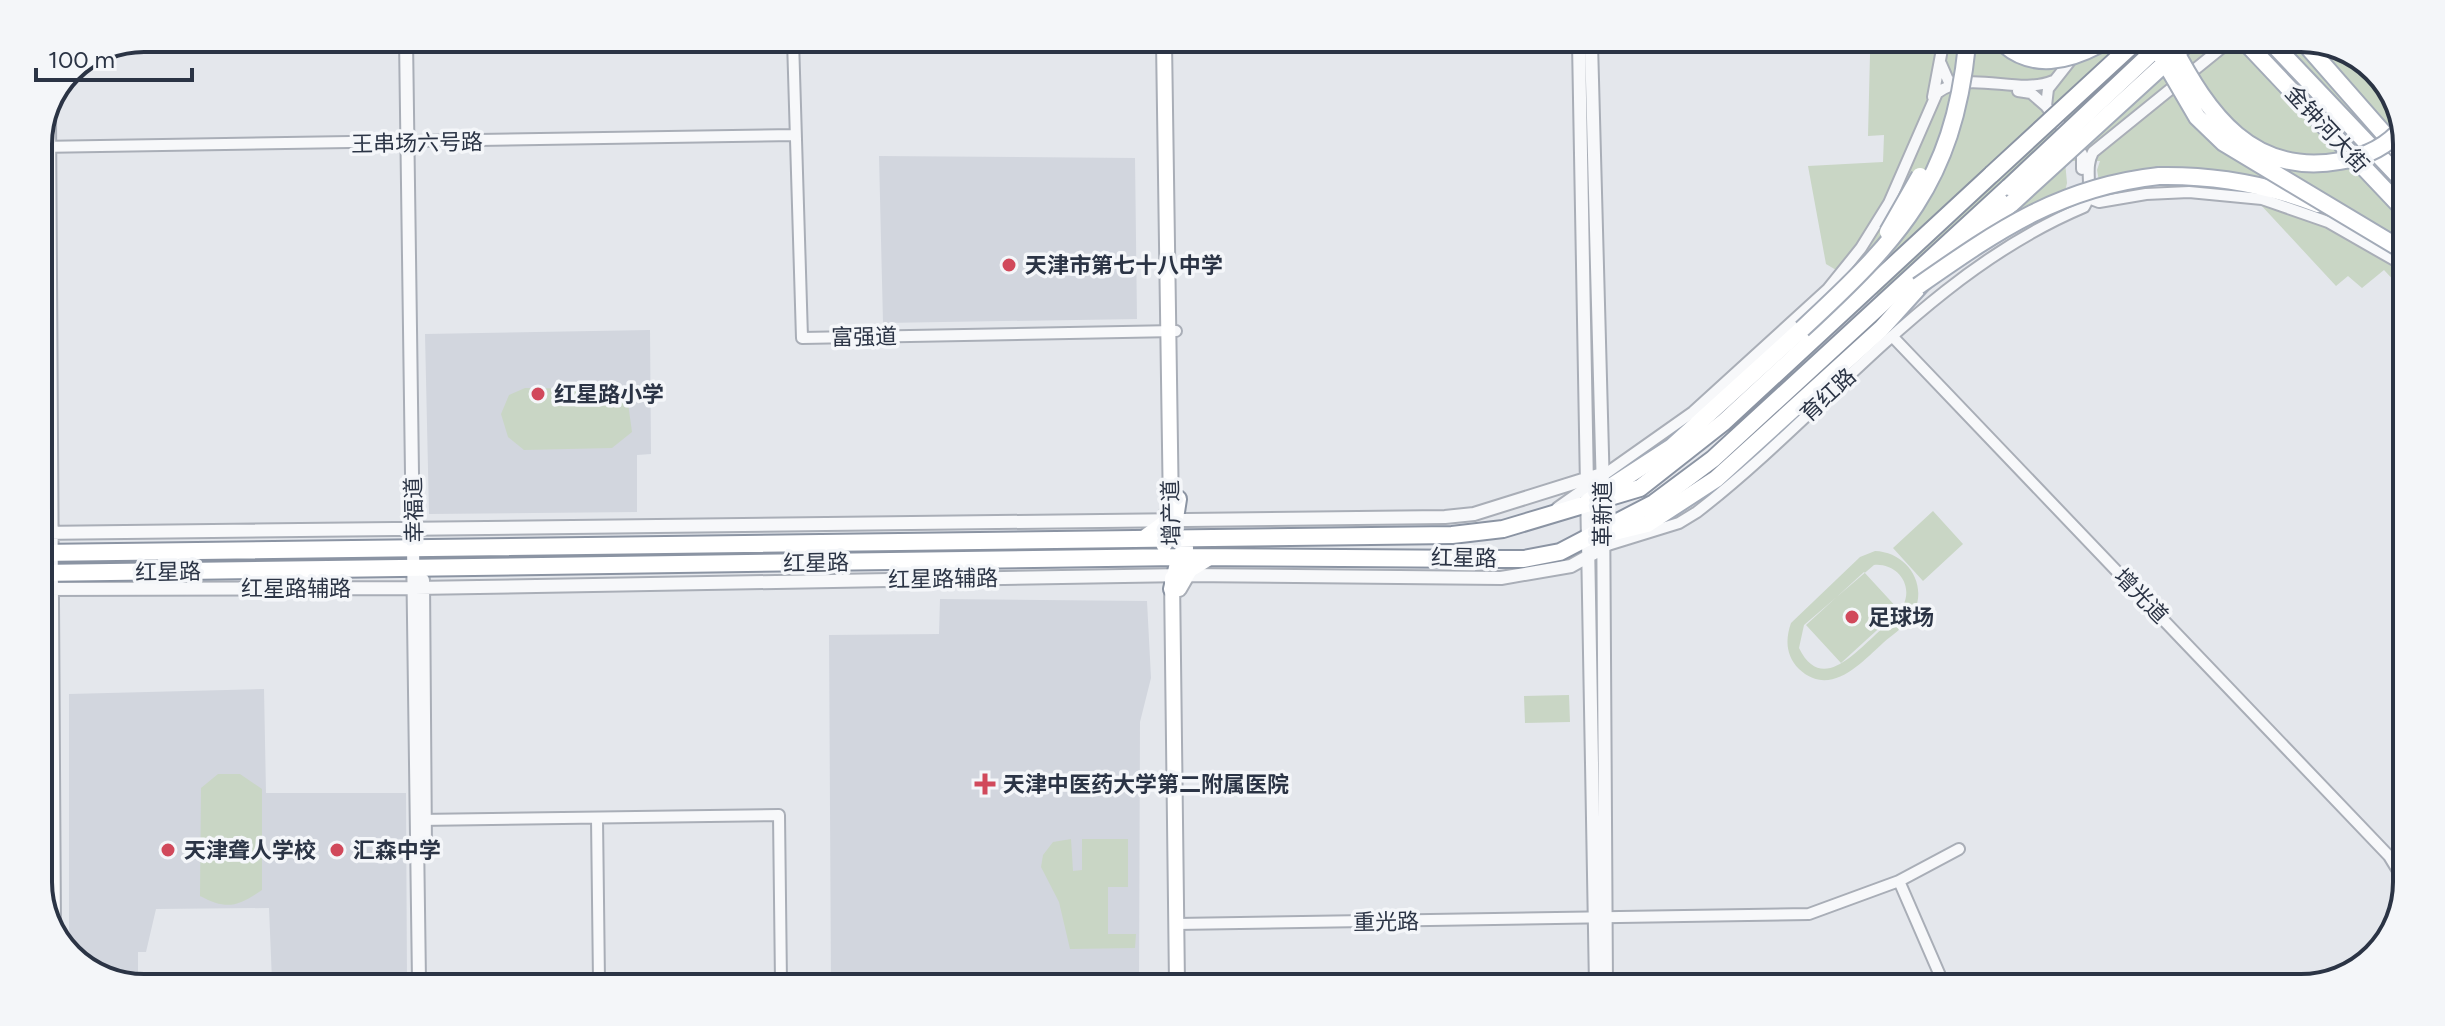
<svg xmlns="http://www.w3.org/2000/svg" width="2445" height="1026" font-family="Figtree,'Noto Sans SC',sans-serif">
<rect width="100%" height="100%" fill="#e4e7ec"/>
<path fill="#d2d6de" d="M 879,156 L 1135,158 L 1137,319 L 883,323 Z
M 650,330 L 651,454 L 637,455 L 637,512 L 429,514 L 425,334 Z
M 940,599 L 1147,601 L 1151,678 L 1140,722 L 1139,984 L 831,983 L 829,635 L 939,634 Z
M 264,689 L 266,793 L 406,793 L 407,981 L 272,981 L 269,908 L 156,909 L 146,952 L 138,952 L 138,980 L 104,980 L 69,954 L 69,694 Z"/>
<path fill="#c9d6c5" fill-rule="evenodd" d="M 1912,44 L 2341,46 L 2385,80 L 2407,137 L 2405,286 L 2400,287 L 2384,270 L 2362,288 L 2348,276 L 2336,286 L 2247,190 L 2215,184 L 2099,181 L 2097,170 L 2100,161 L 2065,161 L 2067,183 L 2063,200 L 1947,273 L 1903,310 L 1826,264 L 1808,166 L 1883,162 L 1884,135 L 1868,136 L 1870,54 L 1911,53 Z
M 525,388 L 611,389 L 628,403 L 632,432 L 612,448 L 524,450 L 508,437 L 501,414 L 509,395 Z
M 1933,511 L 1963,544 L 1923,581 L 1893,548 Z
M 1875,551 C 1906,552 1928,583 1914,612 C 1908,625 1893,634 1883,643 C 1860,664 1830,698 1799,669 C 1786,656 1785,640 1791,623 L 1860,557 ZM 1874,565 C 1896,563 1914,584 1903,606 C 1897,618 1882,628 1873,637 C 1851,657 1820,691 1799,648 L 1804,625 Z
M 1864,572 L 1899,610 L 1841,663 L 1806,625 Z
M 1569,695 L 1570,722 L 1525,723 L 1524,696 Z
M 218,774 L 240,774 L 262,789 L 262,890 C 237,907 227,910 200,896 L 201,788 Z
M 1071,839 L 1073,871 L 1082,870 L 1082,839 L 1128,839 L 1128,887 L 1108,887 L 1108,934 L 1136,934 L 1135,948 L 1070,949 L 1059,902 L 1041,867 L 1043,855 L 1053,842 Z"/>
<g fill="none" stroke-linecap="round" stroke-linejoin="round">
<g stroke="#a9aeb7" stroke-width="14">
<path id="minor" d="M 793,40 L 802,338 L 1176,331
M 2074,56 L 2048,89 L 2046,106 L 2082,154 L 2082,169
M 1941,64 L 1948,80 L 1959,86
M 2018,91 L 2031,93 L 2046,106
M 1933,97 L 1943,44
M 38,147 L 795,135
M 2086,197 L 2099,202 L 2146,194 L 2189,192 L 2262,199 L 2328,222 L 2405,266
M 1892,336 L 2389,856 L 2400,874
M 1557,508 L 1693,412 L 1828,289 L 1861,248 L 1889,203 L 1937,93 C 1969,68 2017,96 2053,81
M 1598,548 L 1679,523 L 1697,512 C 1827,411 1929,272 2084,207 C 2095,189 2083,170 2093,152 L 2225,45
M 597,818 L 599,982
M 418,820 L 779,815 L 781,983
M 1899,881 L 1959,849
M 1176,924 L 1809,914 L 1899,881 L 1945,987"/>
</g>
<g stroke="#a9aeb7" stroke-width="16">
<path id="tertiary" d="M 406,39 L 419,981
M 1579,43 L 1596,985
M 1591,43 L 1603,491 L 1606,985
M 49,114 L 54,931
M 38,533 L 1445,517 L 1474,514 L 1602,474
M 423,580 L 425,850
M 38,589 L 415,588 L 1185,575 L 1501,578 L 1571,566 L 1603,548"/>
</g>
<g stroke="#a9aeb7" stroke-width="18">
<path id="secondary" d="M 1164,42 L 1171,513
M 1146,536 L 1164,523 L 1170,504
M 1172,578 L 1177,984
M 1179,589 L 1190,570 L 1211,557"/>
</g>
<g stroke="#a3abb8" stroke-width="20">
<path id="primary" d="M 2249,46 L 2406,212
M 2275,46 L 2406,184
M 2307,46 L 2407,160
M 2332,46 L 2348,51
M 2159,176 C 2214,175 2266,184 2318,204
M 1947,259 L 2012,203
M 1589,501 L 1672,447 L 1802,329
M 1606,534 L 1647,524 L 1716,479 L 1881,329 L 1927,278"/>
</g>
<g stroke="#8b94a3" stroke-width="20">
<path id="trunk" d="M 1164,544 L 1174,525 L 1178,499
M 38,553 L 1452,535 L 1503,529 L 1640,488 L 1724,422 L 1992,174
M 38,573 L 1179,557 L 1487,559 L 1524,559 L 1560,552 L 1654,503 L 1713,459 L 2009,187
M 1172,589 L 1179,559 L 1185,548"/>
</g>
<use href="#minor" stroke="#f7f8fa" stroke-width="10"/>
<use href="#tertiary" stroke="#f7f8fa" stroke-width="12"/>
<use href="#secondary" stroke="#fff" stroke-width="14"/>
<use href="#primary" stroke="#fff" stroke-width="16"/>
<use href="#trunk" stroke="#fff" stroke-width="16"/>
<g stroke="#a3abb8" stroke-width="20" stroke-linecap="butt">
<path id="primary-bridge" d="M 2005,45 C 2033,69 2068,61 2098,45
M 2155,45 L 2197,117 L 2224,143 L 2406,252
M 2172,45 C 2208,114 2252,177 2340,161 C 2365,157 2387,147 2403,127
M 2012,203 L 2185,45
M 1888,232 L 1920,176
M 1918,286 C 1997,231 2059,187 2159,176
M 1802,329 C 1899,239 1953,183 1967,45"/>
</g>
<g stroke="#8b94a3" stroke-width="20" stroke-linecap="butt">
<path id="trunk-bridge" d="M 1992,174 L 2132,45
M 2009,187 L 2160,45"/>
</g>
<use href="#primary-bridge" stroke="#fff" stroke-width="16"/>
<use href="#trunk-bridge" stroke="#fff" stroke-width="16"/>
</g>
<g fill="#d1495b" stroke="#f4f6f9" stroke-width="3">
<circle cx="1009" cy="265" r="8"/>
<circle cx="538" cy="394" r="8"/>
<circle cx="1852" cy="617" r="8"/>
<path d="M981 772h8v8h8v8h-8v8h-8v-8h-8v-8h8z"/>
<circle cx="168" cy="850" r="8"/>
<circle cx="337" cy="850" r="8"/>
</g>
<g text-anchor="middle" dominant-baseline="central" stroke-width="7" stroke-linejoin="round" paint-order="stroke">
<g font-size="22" fill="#2b3445" stroke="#f4f6f9">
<text transform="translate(2327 129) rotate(47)">金钟河大街</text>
<text transform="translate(417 143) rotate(-1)">王串场六号路</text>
<text transform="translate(864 337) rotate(-1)">富强道</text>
<text transform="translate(1828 395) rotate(-43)">育红路</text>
<text transform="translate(414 510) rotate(-91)">幸福道</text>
<text transform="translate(1171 513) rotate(-91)">增产道</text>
<text transform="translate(1602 514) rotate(-90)">革新道</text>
<text transform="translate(1464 558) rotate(1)">红星路</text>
<text transform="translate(816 563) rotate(-1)">红星路</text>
<text transform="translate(168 572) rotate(-1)">红星路</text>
<text transform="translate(943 579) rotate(-1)">红星路辅路</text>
<text x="296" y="588">红星路辅路</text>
<text transform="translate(2141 596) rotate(46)">增光道</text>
<text transform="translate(1386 922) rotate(-1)">重光路</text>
</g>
<g font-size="22" font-weight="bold" fill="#2b3445" stroke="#f4f6f9" text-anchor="start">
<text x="1025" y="265">天津市第七十八中学</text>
<text x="554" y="394">红星路小学</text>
<text x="1868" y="617">足球场</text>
<text x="1003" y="784">天津中医药大学第二附属医院</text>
<text x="184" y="850">天津聋人学校</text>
<text x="353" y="850">汇森中学</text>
</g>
</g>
<path d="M0 0H2445V1026H0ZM144 52H2301A92 92 0 0 1 2393 144V882A92 92 0 0 1 2301 974H144A92 92 0 0 1 52 882V144A92 92 0 0 1 144 52Z" fill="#f4f6f9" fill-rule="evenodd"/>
<path fill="none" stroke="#2b3445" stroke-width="4" d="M144 52H2301A92 92 0 0 1 2393 144V882A92 92 0 0 1 2301 974H144A92 92 0 0 1 52 882V144A92 92 0 0 1 144 52Z"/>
<path d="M36 68v12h156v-12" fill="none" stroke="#2b3445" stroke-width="4"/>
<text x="48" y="68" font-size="24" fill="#2b3445" stroke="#f4f6f9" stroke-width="6" paint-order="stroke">100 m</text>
</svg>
